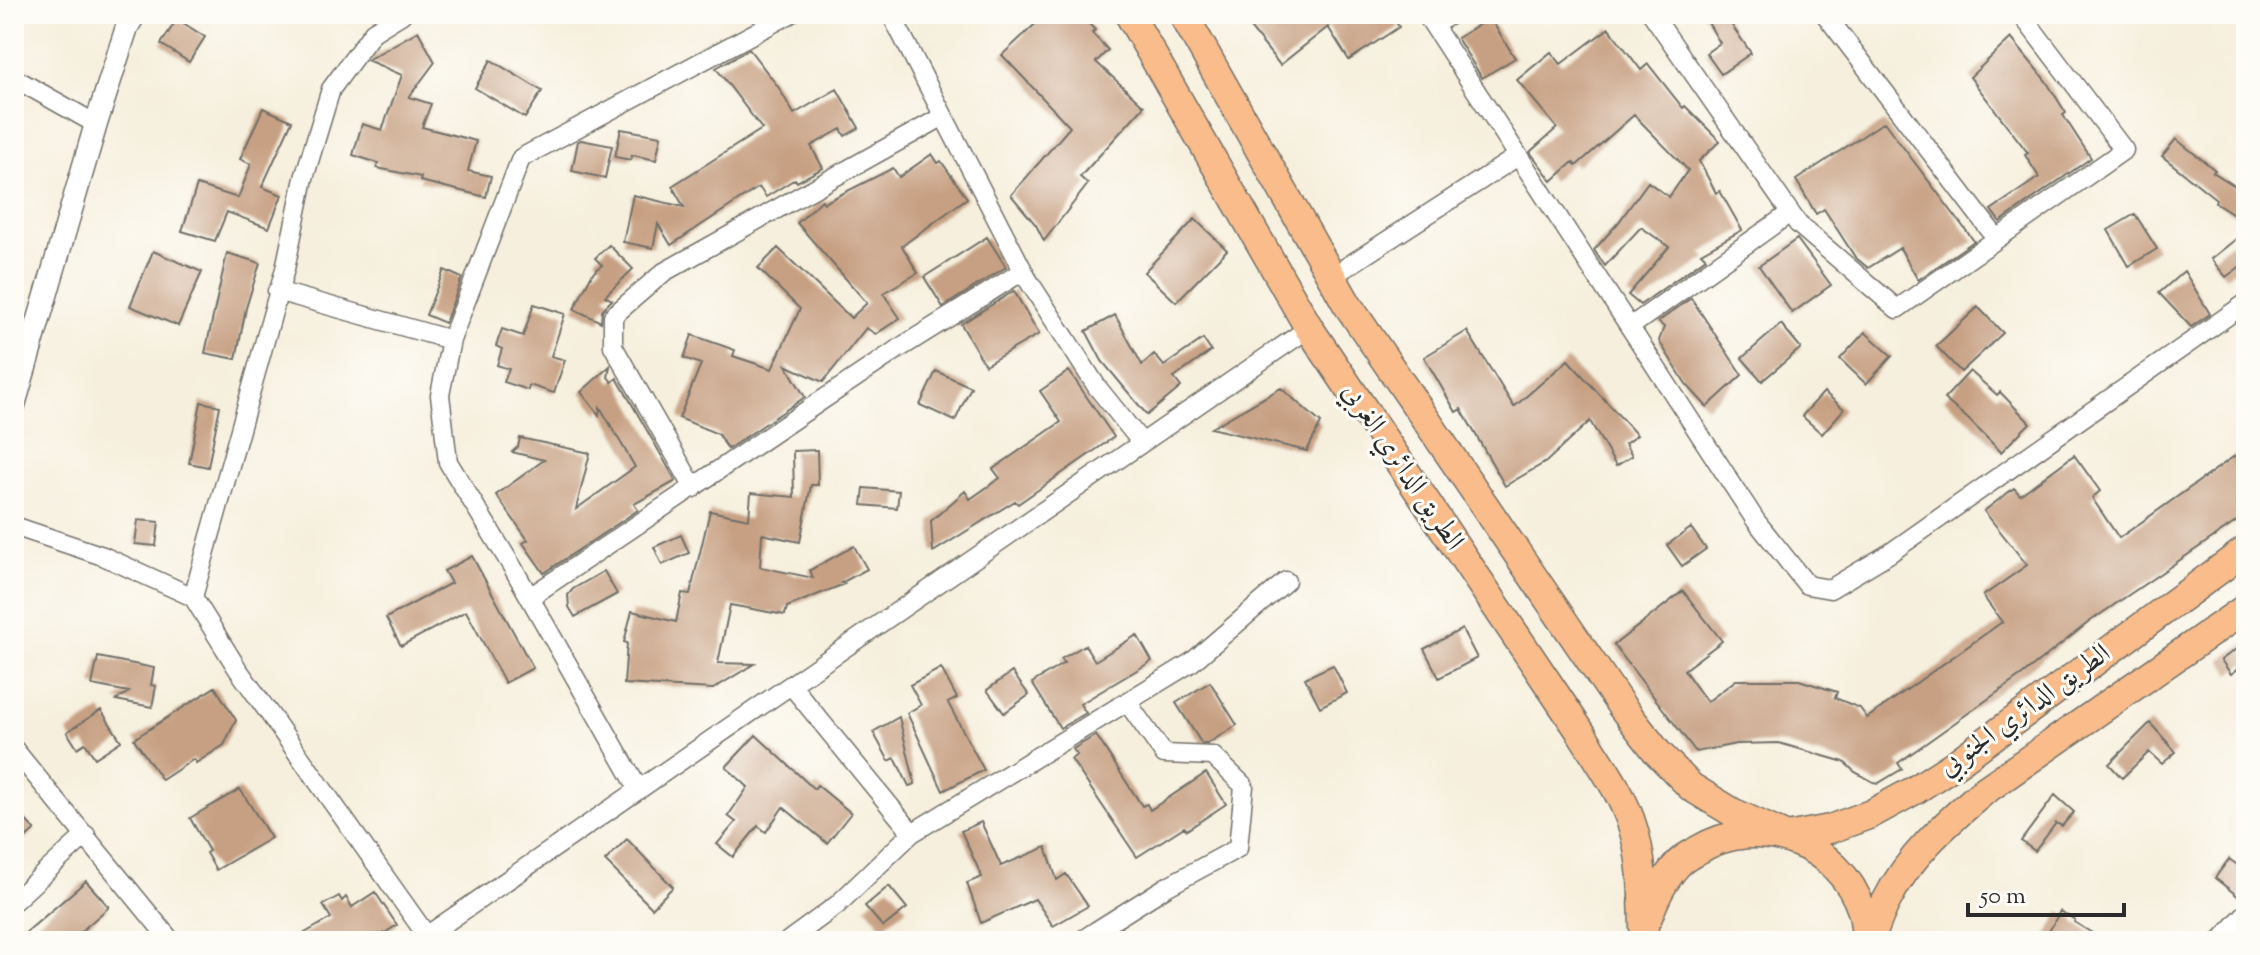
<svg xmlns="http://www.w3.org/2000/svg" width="2260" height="955" font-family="'Sorts Mill Goudy',Amiri,serif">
<rect width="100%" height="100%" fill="#fdfcf7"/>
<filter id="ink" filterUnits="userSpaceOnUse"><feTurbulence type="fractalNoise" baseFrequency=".0125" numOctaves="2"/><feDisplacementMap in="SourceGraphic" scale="16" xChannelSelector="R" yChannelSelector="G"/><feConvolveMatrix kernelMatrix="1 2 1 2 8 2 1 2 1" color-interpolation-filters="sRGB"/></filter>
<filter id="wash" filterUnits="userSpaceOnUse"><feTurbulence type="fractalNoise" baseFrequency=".006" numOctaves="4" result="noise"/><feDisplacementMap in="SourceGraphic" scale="32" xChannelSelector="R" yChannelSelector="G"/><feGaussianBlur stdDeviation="1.8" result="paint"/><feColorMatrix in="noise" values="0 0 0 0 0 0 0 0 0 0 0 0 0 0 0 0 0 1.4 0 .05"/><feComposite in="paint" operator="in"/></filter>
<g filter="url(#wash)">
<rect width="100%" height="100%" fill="#f6efdd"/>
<g id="blocks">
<path fill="#c7a083" d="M 1046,14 L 1080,14 L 1095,30 L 1092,33 L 1108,50 L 1096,62 L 1144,106 L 1080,177 L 1088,184 L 1044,241 L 1036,225 L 1011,195 L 1070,127 L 1002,55 Z
M 1239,14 L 1391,14 L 1399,27 L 1349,60 L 1328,27 L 1280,65 Z
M 1703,14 L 1724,14 L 1751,53 L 1721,74 L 1706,53 L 1720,43 Z
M 1490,18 L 1515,58 L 1482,78 L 1457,38 Z
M 177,19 L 205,37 L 189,62 L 161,44 Z
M 1609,28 L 1641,70 L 1648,64 L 1683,108 L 1685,106 L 1720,141 L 1699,161 L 1716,193 L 1720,191 L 1742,230 L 1701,253 L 1706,258 L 1640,305 L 1628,295 L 1669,247 L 1641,227 L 1605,266 L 1594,250 L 1618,223 L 1648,182 L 1669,197 L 1688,170 L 1634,115 L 1576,166 L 1573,162 L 1552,181 L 1530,152 L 1557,128 L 1517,80 L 1551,52 L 1561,64 Z
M 418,31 L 435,62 L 409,97 L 431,104 L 422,127 L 476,141 L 468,171 L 491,176 L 486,197 L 420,181 L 421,177 L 377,168 L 378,163 L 353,155 L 362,124 L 382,130 L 402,75 L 367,60 Z
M 2011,38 L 2046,81 L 2066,113 L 2063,115 L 2091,158 L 2000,222 L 1991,210 L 2039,177 L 2025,155 L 2028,153 L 1970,77 Z
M 749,49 L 779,88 L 794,114 L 837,89 L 859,128 L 845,136 L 841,129 L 811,146 L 823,168 L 797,182 L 795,179 L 766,197 L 759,187 L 671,245 L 658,224 L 653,248 L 623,242 L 633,195 L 684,207 L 672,186 L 762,129 L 716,68 Z
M 491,60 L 542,91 L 525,118 L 475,88 Z
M 263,108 L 292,121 L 262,187 L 282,195 L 269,228 L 227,212 L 215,241 L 182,231 L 197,185 L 238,198 L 251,164 L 240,159 Z
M 1884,122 L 1974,241 L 1918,280 L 1900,248 L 1868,268 L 1855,257 L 1824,209 L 1816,214 L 1796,180 Z
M 621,129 L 661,136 L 656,160 L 632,155 L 631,160 L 615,157 Z
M 2176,139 L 2215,170 L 2213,172 L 2246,193 L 2246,222 L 2215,202 L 2216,199 L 2162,156 Z
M 581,140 L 612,146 L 605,178 L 572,171 L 578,141 Z
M 932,154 L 938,163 L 941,161 L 967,198 L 902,246 L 918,273 L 883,293 L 900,318 L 876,334 L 866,328 L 823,382 L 786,365 L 805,397 L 728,449 L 718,434 L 679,418 L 701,364 L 684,358 L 692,335 L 735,350 L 733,356 L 772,369 L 800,309 L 758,268 L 778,248 L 851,318 L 867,303 L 797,223 L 822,200 L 824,203 L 893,168 L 899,177 Z
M 2135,214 L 2157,249 L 2129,266 L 2108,230 Z
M 1195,219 L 1227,250 L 1176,302 L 1144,272 Z
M 2246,231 L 2246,262 L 2226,277 L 2211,259 Z
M 987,237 L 1006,267 L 943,307 L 924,277 Z
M 1797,239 L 1831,285 L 1792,313 L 1759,266 Z
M 609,245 L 633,269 L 605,296 L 612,300 L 602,310 L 601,322 L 574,309 L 592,274 L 602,265 L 595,258 Z
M 153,251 L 202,272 L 178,326 L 130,306 Z
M 227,253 L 260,263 L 246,308 L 236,359 L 205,353 Z
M 444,270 L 462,278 L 445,323 L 426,315 Z
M 2184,271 L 2210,314 L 2191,327 L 2159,293 Z
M 1014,291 L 1039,334 L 985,365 L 961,324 Z
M 1691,298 L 1742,375 L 1707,407 L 1686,384 L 1659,341 L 1664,327 L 1658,322 Z
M 534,304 L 565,314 L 551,356 L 565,360 L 554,393 L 529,385 L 528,390 L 504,382 L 509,369 L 497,365 L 502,349 L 496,346 L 502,329 L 523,336 Z
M 1978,307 L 2003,333 L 1961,372 L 1936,346 Z
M 1115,315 L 1142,365 L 1154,354 L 1164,366 L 1203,339 L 1211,351 L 1174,378 L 1181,387 L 1147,415 L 1102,361 L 1086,331 Z
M 1781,324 L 1801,348 L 1762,381 L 1742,358 Z
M 1467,331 L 1514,407 L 1568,360 L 1637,435 L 1625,444 L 1632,456 L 1616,466 L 1590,421 L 1546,462 L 1505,486 L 1461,409 L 1456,412 L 1424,357 Z
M 1865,332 L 1892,356 L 1866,384 L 1840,359 Z
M 610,366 L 608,377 L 612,382 L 617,378 L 676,481 L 634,504 L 638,510 L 544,573 L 523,543 L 528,540 L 496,495 L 544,460 L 512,452 L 518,447 L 520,438 L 590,453 L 576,509 L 635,467 L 600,407 L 599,415 L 581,392 Z
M 936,371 L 971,387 L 955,421 L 920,405 Z
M 1069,371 L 1114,437 L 1018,504 L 1015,501 L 933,552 L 931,521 L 965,491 L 970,499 L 1000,478 L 993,469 L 1061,422 L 1040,391 Z
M 1970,371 L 1997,395 L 2000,392 L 2030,423 L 2001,452 L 1967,418 L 1944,399 Z
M 1281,388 L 1321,423 L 1307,451 L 1211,428 Z
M 1824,392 L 1844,409 L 1822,434 L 1802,416 Z
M 201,402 L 220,406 L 208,467 L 189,463 Z
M 2246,448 L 2246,515 L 2089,622 L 2022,675 L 1898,763 L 1902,769 L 1877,784 L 1855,772 L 1844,762 L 1779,743 L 1736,744 L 1696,752 L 1614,645 L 1683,591 L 1722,641 L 1684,670 L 1707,702 L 1736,680 L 1799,680 L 1837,692 L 1835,698 L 1860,708 L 1867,718 L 2002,622 L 1983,596 L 2027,565 L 1984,511 L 2014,488 L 2020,495 L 2074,455 L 2100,491 L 2092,498 L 2119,538 Z
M 817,450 L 818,485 L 811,485 L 800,542 L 762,534 L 760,567 L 813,578 L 810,570 L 854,546 L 867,569 L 841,583 L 844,584 L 787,607 L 785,615 L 730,605 L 718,663 L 754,664 L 713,689 L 624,684 L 627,643 L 624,642 L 632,611 L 676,622 L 682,593 L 690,594 L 710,511 L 749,519 L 751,493 L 794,497 L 793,451 Z
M 864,488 L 899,491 L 897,508 L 862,505 Z
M 138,520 L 159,522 L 156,546 L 135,544 Z
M 1691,528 L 1706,549 L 1682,566 L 1667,545 Z
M 681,535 L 689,553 L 662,565 L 654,547 Z
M 472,556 L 533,668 L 505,683 L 466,611 L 401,646 L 386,618 L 451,583 L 444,571 Z
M 604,571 L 617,594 L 575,617 L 569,607 L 568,595 L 573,589 Z
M 1462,629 L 1477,658 L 1439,678 L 1424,649 Z
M 1137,635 L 1152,661 L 1080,704 L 1086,713 L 1060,728 L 1032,683 L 1064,663 L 1061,659 L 1085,645 L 1095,661 Z
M 2246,642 L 2246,663 L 2231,674 L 2221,660 Z
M 98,657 L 154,668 L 151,685 L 156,686 L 152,707 L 116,700 L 129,692 L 92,685 Z
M 1333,665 L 1347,693 L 1320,707 L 1305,678 Z
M 941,668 L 957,698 L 948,703 L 984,770 L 943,791 L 907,713 L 921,705 L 910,685 Z
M 1012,672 L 1029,695 L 1004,713 L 987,690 Z
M 1210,682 L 1237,725 L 1207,744 L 1202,744 L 1176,703 Z
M 215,687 L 236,720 L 224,745 L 196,763 L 194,759 L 162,780 L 134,739 Z
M 101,710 L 121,741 L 95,758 L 85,743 L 77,748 L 67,732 Z
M 899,717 L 915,784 L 909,786 L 895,758 L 889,761 L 873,732 Z
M 2150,723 L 2176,752 L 2162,764 L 2149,752 L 2122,778 L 2109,764 Z
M 756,735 L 814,789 L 817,785 L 851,813 L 827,843 L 783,807 L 766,832 L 758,826 L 733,857 L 717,844 L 736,822 L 728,816 L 748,787 L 726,767 Z
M 1096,735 L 1142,806 L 1147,804 L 1150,810 L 1206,773 L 1226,804 L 1187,830 L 1184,827 L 1137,857 L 1071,759 L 1077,755 L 1073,749 Z
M 240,789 L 271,838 L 216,870 L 206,853 L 209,851 L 190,818 Z
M 2055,795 L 2074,812 L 2062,826 L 2056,823 L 2035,851 L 2021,841 Z
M 14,808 L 35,830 L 14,849 Z
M 981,822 L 1001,866 L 1046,847 L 1057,880 L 1066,874 L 1088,906 L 1053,926 L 1035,899 L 981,923 L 967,883 L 982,877 L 961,831 Z
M 627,839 L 673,887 L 652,908 L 605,861 Z
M 2229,859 L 2246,871 L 2246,888 L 2239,897 L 2215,878 Z
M 86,881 L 109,907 L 70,941 L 16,941 Z
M 889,886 L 907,908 L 883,927 L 865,906 Z
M 375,892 L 397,925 L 380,936 L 379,934 L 368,941 L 291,941 L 331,918 L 323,905 L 339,896 L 342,901 L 346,897 L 352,907 Z
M 2060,911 L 2075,920 L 2074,922 L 2105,941 L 2044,941 Z"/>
</g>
</g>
<g filter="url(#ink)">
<use href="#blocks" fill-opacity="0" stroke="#727069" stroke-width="2"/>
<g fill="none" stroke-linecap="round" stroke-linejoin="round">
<g stroke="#727069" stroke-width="21">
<path id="minor" d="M 891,14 L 1028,280 L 1097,387 L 1142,443
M 1426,14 L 1756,521 L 1807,585 L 1830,589 L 1890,553 L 2246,303
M 1652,14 L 1798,224 L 1897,309 L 2124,150 L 2021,14
M 1825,14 L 1997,239
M 1433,25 L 1452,14
M 14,78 L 96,124
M 1331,277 L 1518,156
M 277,291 L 451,340
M 1630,327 L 1790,213
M 694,488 L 613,346 L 613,316 L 664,272 L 942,117
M 14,526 L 103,556 L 193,597 L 237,668 L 427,936
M 193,597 L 285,269 L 304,178 L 331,89 L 373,32 L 402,14
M 530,597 L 898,349 L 1023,271
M 791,685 L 912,833
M 14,749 L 171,941
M 639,790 L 513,568 L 448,462 L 440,395 L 451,340 L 521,158 L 790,14
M 14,901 L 86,835
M 1096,931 L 1166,887 L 1238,848 L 1244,786 L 1213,756 L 1164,754 L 1127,702
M 419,941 L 1309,328
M 788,941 L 837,905 L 912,833 L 1192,662 L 1286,581
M 1081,941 L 1096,931 L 1104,941
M 2220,941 L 2246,913"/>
</g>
<g stroke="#727069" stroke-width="25">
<path id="tertiary" d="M 14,405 L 96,124 L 127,27 L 135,14"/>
</g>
<g stroke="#727069" stroke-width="31">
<path id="primary" d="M 1129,14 L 1309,328 L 1582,734 C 1600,763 1623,794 1633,828 C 1643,861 1643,894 1644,928
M 1183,14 L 1347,304 L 1622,707 L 1657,752 L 1691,787 L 1732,812 L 1787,837 L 1830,829 L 1871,814 L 1915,790 L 1958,762 L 2246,550
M 1648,917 C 1655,897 1663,880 1678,864 C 1683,858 1691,855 1698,850 C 1758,813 1840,843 1862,911 C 1865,920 1865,931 1866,941
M 1870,941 C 1875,927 1880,913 1887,900 C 1909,855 1947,823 1984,791 L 2246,608"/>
</g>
<use href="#minor" stroke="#fff" stroke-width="18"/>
<use href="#tertiary" stroke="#fff" stroke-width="22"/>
<use href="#primary" stroke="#f9bc8a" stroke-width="28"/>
</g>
</g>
<g text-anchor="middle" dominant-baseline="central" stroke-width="6" stroke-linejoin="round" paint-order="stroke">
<g font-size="28" fill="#2b2b2b" stroke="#fdfcf7">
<text transform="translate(1402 467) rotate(56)">الطريق الدائري الغربي</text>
<text transform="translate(2025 711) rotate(-36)">الطريق الدائري الجنوبي</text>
</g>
</g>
<rect width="2260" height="955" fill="none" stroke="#fdfcf7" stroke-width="48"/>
<path d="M1968 903v12h156v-12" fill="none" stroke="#2b2b2b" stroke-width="4"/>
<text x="1980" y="903" font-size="24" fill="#2b2b2b" stroke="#fdfcf7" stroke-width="6" paint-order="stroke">50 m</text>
</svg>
